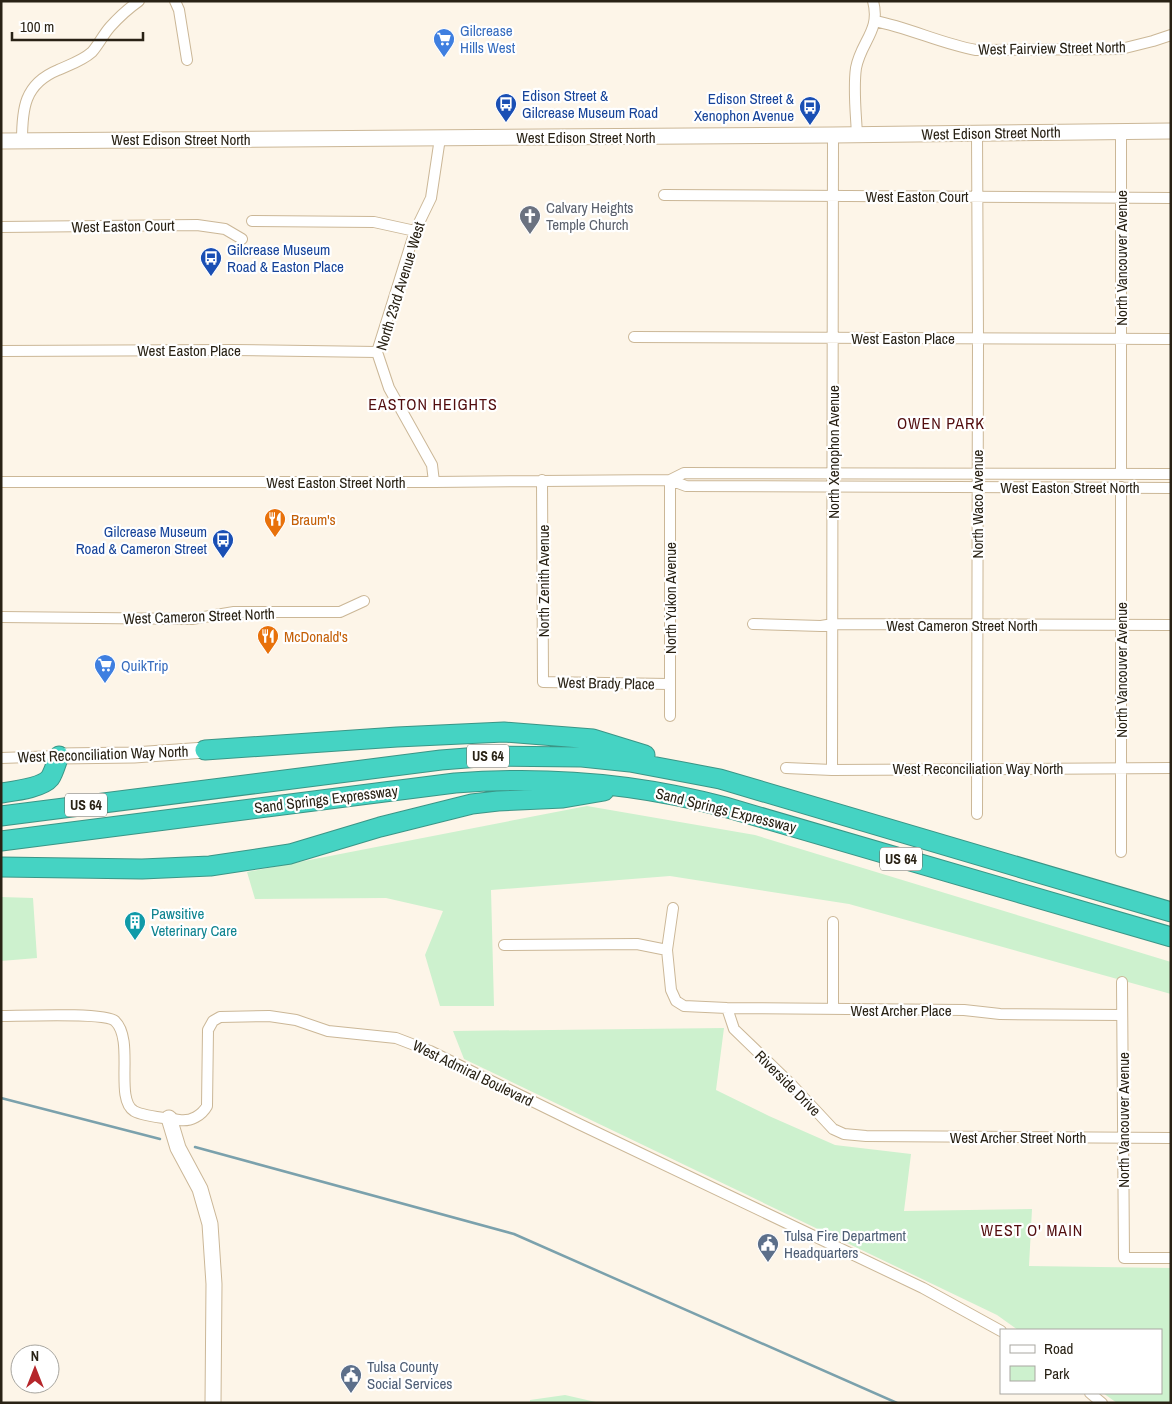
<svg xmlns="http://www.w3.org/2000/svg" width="1172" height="1404" font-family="'Archivo Narrow',sans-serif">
<rect width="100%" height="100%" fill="#fdf5e8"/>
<path fill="#cdf1ce" d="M 587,806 L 755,835 L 1171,962 L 1171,994 L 849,904 L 670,876 L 491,890 L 494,1006 L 440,1006 L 425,955 L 443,911 L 386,898 L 255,899 L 247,872 Z
M 1,897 L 33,898 L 37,958 L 1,961 Z
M 724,1028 L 716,1090 L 769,1116 L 835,1145 L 911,1154 L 904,1211 L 1032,1209 L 1029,1266 L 1171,1268 L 1171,1403 L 1117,1403 L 1103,1393 L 1161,1393 L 1161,1330 L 1018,1330 L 997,1315 L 464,1059 L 453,1031 Z
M 565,1395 L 600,1403 L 530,1403 L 530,1400 Z"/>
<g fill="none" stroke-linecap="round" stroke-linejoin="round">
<path stroke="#7ba1ac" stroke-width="2.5" d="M 1,1098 L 160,1139
M 195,1147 L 514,1234 L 897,1403"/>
<g stroke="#cbb797" stroke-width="12">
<path id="street" d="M 175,1 L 179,10 L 187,60
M 875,21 C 910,28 942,44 976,50 L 1121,49 L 1153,41 L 1171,35
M 857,135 C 856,113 853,89 856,68 C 861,41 881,31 873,1
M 22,141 C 22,109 24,84 58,70 C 69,65 82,61 92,52 C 99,44 103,35 110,27 C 119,17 129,8 139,1
M 664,195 L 1171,198
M 252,221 L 374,222 L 415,231
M 1,227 L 197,225 L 225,229 L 242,239
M 634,337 L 1171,339
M 1,351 L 232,350 L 377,352
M 1121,474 L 1121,132
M 542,480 L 543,682 L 669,684
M 670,480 L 684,473 L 1171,474
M 1,482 L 434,482 L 670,480 L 686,486 L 1171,488
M 434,482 L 432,465 L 389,388 L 377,352 L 415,231 L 431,198 L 440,138
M 1121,487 L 1121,852
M 1,617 L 192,619 L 234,612 L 340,612 L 364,601
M 753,624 L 821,626 L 833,624 L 1171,625
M 670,716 L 670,480
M 1,758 L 59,756
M 786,768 L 832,770 L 1171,768
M 832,770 L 833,135
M 977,814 L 978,339 L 977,133
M 673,908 L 667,950 L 671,990 L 676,1001 L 684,1006 L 727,1008 L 964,1010 L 1000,1014 L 1122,1015
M 504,945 L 637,944 L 667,950
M 1122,982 L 1124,1258 L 1171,1258
M 727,1008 L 734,1029 L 791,1084 L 833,1129 L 844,1134 L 866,1136 L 1171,1138
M 833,1009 L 833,922
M 1,1016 C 19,1016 105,1012 115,1021 C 135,1040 114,1099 134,1111 C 145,1117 167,1118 179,1120 C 191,1122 202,1115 207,1106 L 208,1030 L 213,1021 L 220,1017 L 269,1016 L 296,1020 L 328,1031 L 396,1038 L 430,1051 L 579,1124 L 923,1288 L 1001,1331
M 1090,1393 L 1102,1403"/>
</g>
<g stroke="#cbb797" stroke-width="17">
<path id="secondary" d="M 1,141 L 833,135 L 1171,131
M 59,756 L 134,755 L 205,750
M 169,1118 L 178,1148 L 200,1189 L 210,1224 L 214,1284 L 213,1403"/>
</g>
<g stroke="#3b9586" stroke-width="21">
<path id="highway" d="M 205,750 L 397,737 L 504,732 L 593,739 L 645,755
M 1,793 C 14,791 42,788 50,778 C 54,772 56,763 59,756
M 1,816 L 441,760 L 492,756 L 582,757 L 630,762 L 699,775 L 720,779 L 1171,912
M 1,841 L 455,783 C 546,776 636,783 725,807 L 1171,937
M 1,867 L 142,869 L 210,866 L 290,854 L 380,827 L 472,804 L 498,801 L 563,798 L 604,791"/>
</g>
<use href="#street" stroke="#fff" stroke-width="10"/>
<use href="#secondary" stroke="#fff" stroke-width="15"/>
<use href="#highway" stroke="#45d3c3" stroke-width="19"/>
</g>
<defs>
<g id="supermarket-pin" transform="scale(1.125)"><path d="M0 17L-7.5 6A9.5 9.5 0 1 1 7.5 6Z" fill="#3f7fe0" stroke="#fff"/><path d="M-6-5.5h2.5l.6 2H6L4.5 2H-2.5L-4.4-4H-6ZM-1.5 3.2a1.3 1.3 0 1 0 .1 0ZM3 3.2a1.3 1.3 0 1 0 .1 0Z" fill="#fff"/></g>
<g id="bus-pin" transform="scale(1.125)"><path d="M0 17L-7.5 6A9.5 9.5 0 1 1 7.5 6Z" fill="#1a4fb4" stroke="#fff"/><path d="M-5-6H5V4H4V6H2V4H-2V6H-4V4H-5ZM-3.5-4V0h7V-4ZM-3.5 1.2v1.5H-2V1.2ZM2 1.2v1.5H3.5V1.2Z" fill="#fff"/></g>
<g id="church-pin" transform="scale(1.125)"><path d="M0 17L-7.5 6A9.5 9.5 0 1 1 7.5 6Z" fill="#6b7280" stroke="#fff"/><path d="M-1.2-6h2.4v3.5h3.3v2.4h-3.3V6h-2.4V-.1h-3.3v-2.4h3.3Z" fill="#fff"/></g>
<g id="restaurant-pin" transform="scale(1.125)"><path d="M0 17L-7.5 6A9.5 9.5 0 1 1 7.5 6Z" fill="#e8710a" stroke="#fff"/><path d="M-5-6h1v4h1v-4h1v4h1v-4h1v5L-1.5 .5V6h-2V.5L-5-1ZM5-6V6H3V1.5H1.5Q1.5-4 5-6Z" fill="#fff"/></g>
<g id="building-pin" transform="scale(1.125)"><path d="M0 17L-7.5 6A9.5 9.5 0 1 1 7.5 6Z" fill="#0f9aa8" stroke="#fff"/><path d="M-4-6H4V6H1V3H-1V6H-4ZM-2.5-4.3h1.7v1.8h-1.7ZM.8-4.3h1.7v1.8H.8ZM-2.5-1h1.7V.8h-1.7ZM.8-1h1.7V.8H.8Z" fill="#fff"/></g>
<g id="civic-pin" transform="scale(1.125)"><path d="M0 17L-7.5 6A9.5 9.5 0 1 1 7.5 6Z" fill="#5c6f8a" stroke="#fff"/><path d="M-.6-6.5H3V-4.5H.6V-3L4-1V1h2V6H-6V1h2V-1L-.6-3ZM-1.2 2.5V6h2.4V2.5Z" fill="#fff"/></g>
</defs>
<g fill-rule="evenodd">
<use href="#supermarket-pin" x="444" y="39"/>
<use href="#bus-pin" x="506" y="104"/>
<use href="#bus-pin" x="810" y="107"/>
<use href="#church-pin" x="530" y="216"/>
<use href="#bus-pin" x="211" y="258"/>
<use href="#restaurant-pin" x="275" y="519"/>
<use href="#bus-pin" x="223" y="540"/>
<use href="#restaurant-pin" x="268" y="636"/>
<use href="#supermarket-pin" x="105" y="665"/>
<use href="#building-pin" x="135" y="922"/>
<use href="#civic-pin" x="768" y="1244"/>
<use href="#civic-pin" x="351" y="1375"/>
</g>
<g text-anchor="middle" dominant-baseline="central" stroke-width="4.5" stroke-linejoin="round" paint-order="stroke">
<g fill="#fff" stroke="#69645b" stroke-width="1">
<rect x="467" y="744.5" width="42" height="23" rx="4"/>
<rect x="65" y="793.5" width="42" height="23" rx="4"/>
<rect x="880" y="847.5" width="42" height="23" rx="4"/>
</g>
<g font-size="14" font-weight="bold" fill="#292215">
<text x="488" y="756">US 64</text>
<text x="86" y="805">US 64</text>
<text x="901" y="859">US 64</text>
</g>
<g font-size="15" fill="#366cbe" stroke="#fff" text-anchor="start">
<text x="460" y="30">Gilcrease<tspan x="460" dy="17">Hills West</tspan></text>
<text x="121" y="665">QuikTrip</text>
</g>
<g font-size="15" fill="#292215" stroke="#fff">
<text transform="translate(1052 48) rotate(-1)">West Fairview Street North</text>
<text transform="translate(991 133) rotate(-1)">West Edison Street North</text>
<text x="586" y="137">West Edison Street North</text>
<text x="181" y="139">West Edison Street North</text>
<text x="917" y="196">West Easton Court</text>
<text transform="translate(123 226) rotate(-1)">West Easton Court</text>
<text transform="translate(1121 258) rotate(-90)">North Vancouver Avenue</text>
<text transform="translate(400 286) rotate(-73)">North 23rd Avenue West</text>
<text x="903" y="338">West Easton Place</text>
<text x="189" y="350">West Easton Place</text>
<text transform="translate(833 452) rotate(-90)">North Xenophon Avenue</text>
<text x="336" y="482">West Easton Street North</text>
<text x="1070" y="487">West Easton Street North</text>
<text transform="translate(977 504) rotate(-90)">North Waco Avenue</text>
<text transform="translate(543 581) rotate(-90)">North Zenith Avenue</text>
<text transform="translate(670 598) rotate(-90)">North Yukon Avenue</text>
<text transform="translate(199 616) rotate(-2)">West Cameron Street North</text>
<text x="962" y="625">West Cameron Street North</text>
<text transform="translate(1121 670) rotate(-90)">North Vancouver Avenue</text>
<text transform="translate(606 683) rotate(1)">West Brady Place</text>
<text transform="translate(103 754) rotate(-2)">West Reconciliation Way North</text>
<text x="978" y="768">West Reconciliation Way North</text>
<text transform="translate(326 799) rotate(-7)">Sand Springs Expressway</text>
<text transform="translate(726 810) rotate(14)">Sand Springs Expressway</text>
<text x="901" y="1010">West Archer Place</text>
<text transform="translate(473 1073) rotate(26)">West Admiral Boulevard</text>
<text transform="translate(788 1083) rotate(45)">Riverside Drive</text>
<text transform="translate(1123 1120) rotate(-90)">North Vancouver Avenue</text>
<text x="1018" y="1137">West Archer Street North</text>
</g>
<g font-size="15" fill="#164399" stroke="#fff" text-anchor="start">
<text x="522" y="95">Edison Street &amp;<tspan x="522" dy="17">Gilcrease Museum Road</tspan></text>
<text x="794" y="98" text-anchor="end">Edison Street &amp;<tspan x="794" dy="17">Xenophon Avenue</tspan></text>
<text x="227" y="249">Gilcrease Museum<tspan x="227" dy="17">Road &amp; Easton Place</tspan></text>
<text x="207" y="531" text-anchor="end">Gilcrease Museum<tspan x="207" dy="17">Road &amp; Cameron Street</tspan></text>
</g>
<g font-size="15" fill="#5b616d" stroke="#fff" text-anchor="start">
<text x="546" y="207">Calvary Heights<tspan x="546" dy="17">Temple Church</tspan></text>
</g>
<g font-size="15" fill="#c56008" stroke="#fff" text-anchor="start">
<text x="291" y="519">Braum's</text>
<text x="284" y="636">McDonald's</text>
</g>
<g font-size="15" fill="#0d838f" stroke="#fff" text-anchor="start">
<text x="151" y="913">Pawsitive<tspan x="151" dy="17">Veterinary Care</tspan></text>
</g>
<g font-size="15" fill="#4e5e75" stroke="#fff" text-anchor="start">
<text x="784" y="1235">Tulsa Fire Department<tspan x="784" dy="17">Headquarters</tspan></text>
<text x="367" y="1366">Tulsa County<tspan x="367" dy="17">Social Services</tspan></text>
</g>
<g font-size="16" letter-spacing="1" fill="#520d0e" stroke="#fff">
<text x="433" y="404">EASTON HEIGHTS</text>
<text x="941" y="423">OWEN PARK</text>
<text x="1032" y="1230">WEST O' MAIN</text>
</g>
</g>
<rect width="1172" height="1404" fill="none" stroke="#292215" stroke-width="5"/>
<rect x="1000" y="1329" width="162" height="65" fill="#ffffff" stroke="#a9a7a1"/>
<rect x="1010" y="1345" width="25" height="8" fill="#ffffff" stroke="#a9a7a1"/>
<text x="1044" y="1354" font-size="15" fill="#292215">Road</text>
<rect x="1010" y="1366" width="25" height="15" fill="#cdf1ce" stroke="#a9a7a1"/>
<text x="1044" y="1379" font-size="15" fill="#292215">Park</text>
<g transform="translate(35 1369)"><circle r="24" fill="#ffffff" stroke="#a9a7a1"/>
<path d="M0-4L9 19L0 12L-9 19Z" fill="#b6262b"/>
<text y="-8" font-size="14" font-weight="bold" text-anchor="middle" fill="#292215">N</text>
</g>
<path d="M12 32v8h131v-8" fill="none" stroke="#292215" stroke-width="2.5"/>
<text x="20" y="32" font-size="15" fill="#292215" stroke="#ffffff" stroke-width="4" paint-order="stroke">100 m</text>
</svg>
